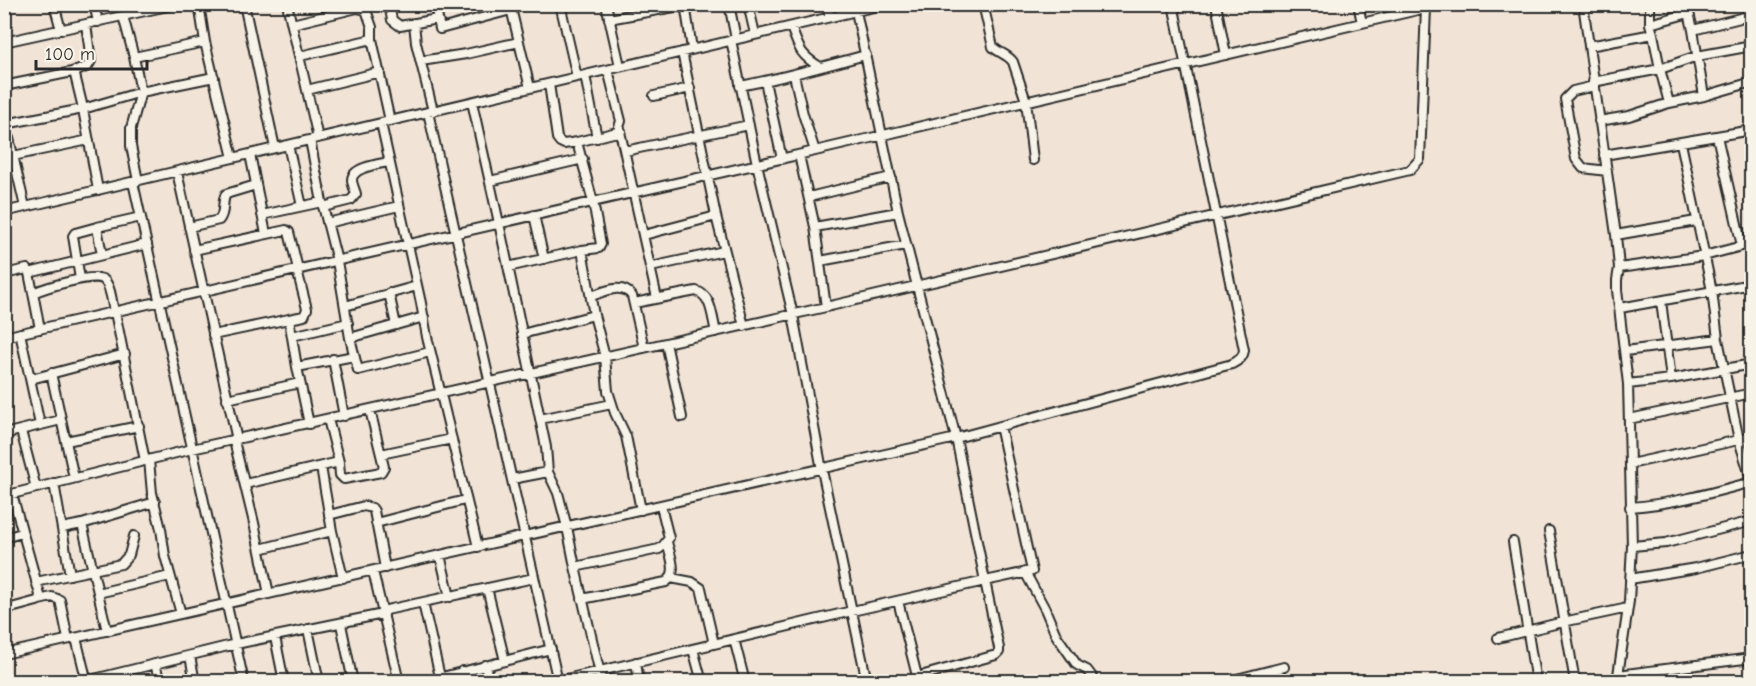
<svg xmlns="http://www.w3.org/2000/svg" width="1756" height="686" font-family="'Comic Neue',sans-serif">
<rect width="100%" height="100%" fill="#f1e4d6"/>
<filter id="ink" filterUnits="userSpaceOnUse"><feTurbulence type="fractalNoise" baseFrequency=".0167" numOctaves="2"/><feDisplacementMap in="SourceGraphic" scale="12" xChannelSelector="R" yChannelSelector="G"/><feConvolveMatrix kernelMatrix="1 2 1 2 8 2 1 2 1" color-interpolation-filters="sRGB"/></filter>
<g filter="url(#ink)">
<g fill="none" stroke-linecap="round" stroke-linejoin="round">
<g stroke="#2b2b2b" stroke-width="12">
<path id="minor" d="M 54,4 L 61,30
M 94,4 L 98,22
M 199,4 L 205,42 L 233,158
M 244,4 L 275,148
M 287,4 L 318,138
M 389,4 L 392,20 L 400,26 L 437,19
M 435,4 L 440,29 L 511,10
M 510,4 L 530,88
M 560,4 L 577,77
M 606,4 L 620,66
M 685,4 L 692,49
M 729,4 L 736,39
M 748,4 L 755,34
M 827,4 L 830,17
M 983,4 L 993,47 C 999,53 1009,55 1013,62 L 1026,101 L 1033,160
M 1216,4 L 1226,55
M 1358,4 L 1362,23
M 1583,4 L 1616,235 L 1619,268 L 1617,280 L 1617,290 L 1628,384 L 1632,546 L 1629,601 L 1617,682
M 1687,4 L 1693,30 L 1704,96
M 123,16 L 134,57 L 141,92 L 131,128 L 131,146 L 138,181
M 609,19 L 685,5
M 414,23 L 416,43 L 433,111
M 292,24 L 357,8 L 366,10 L 372,27 L 372,39 L 390,121
M 1650,24 L 1689,13
M 791,27 C 799,48 799,54 820,67
M 1693,30 L 1752,15
M 731,40 L 757,164 L 793,315 L 822,470 L 867,682
M 4,42 L 177,4
M 1589,46 L 1653,34 L 1650,24 L 1650,4
M 682,52 L 716,216 L 744,326
M 300,56 L 372,39
M 134,57 L 205,42
M 421,61 L 466,54 L 519,42
M 608,70 L 621,121 L 619,127 L 657,298
M 74,71 L 82,104 L 98,190
M 585,75 L 597,138
M 794,75 L 803,114 L 815,151
M 765,81 L 782,159
M 1593,82 L 1660,69 L 1653,34
M 549,84 L 557,138 L 560,142 L 564,144 L 577,142
M 4,86 L 77,71 L 88,66 L 91,61 L 86,24
M 740,86 C 783,78 824,66 866,55
M 1594,86 L 1573,91 L 1565,99 L 1576,159 L 1583,168 L 1607,171
M 307,90 L 380,72
M 654,96 L 690,88
M 472,102 L 499,223 L 546,447 L 548,472 L 512,479
M 1669,103 L 1660,69 L 1697,56 L 1752,46
M 428,112 L 558,682
M 5,121 L 25,207
M 1599,121 L 1629,116 L 1669,103 L 1704,96 L 1752,82
M 381,123 L 421,303 L 427,337 L 478,547
M 5,124 L 83,109 L 141,92 L 214,77
M 1717,136 L 1742,246 L 1752,244
M 310,140 L 322,202 L 337,261 L 350,338 L 358,370 L 430,352
M 1681,143 L 1712,291 L 1718,339 L 1724,368 L 1739,440 L 1752,482
M 288,145 L 302,206
M 625,151 L 749,125
M 250,154 L 266,234
M 799,155 L 815,227 L 826,307
M 1604,155 L 1752,130
M 13,156 L 89,140
M 177,172 L 237,440
M 490,181 L 583,159
M 133,182 L 244,682
M 809,197 L 891,177
M 323,207 L 351,200 L 356,194 C 355,190 352,184 352,180 C 352,167 380,164 389,162
M 4,212 L 886,4
M 262,215 L 322,202
M 534,215 L 544,259
M 327,223 L 399,206
M 97,227 L 141,217
M 189,227 L 219,220 C 226,212 221,202 226,194 L 256,185
M 815,227 L 898,212
M 644,235 L 716,216
M 1616,235 L 1696,221
M 194,250 L 286,230 L 289,232 L 298,269
M 582,250 L 594,315 L 605,357 L 608,391 L 615,413 L 626,436 L 641,510
M 820,261 L 906,245
M 508,267 L 582,250 L 599,248 L 601,244 L 593,202 L 577,142 L 621,131
M 651,267 L 724,251
M 1619,268 L 1704,256 L 1742,246
M 29,273 L 33,293
M 4,274 L 27,269 L 29,273 L 147,244
M 80,279 L 73,236 L 75,233 L 97,227 L 102,255
M 1748,285 L 1752,301
M 389,293 L 396,325
M 591,296 C 604,292 622,282 632,296 L 644,348
M 1661,301 L 1671,379
M 634,303 L 696,291 C 712,295 712,318 716,332
M 345,306 L 417,286
M 1620,308 L 1752,284
M 115,312 L 145,461
M 289,319 L 304,316 L 307,309 L 297,270
M 40,329 L 33,293 C 44,288 95,272 104,280 C 111,286 112,303 114,312
M 20,333 L 29,374 L 35,378 L 125,354
M 522,334 L 594,315
M 213,335 L 289,319 L 297,367 L 309,424
M 292,336 L 348,323
M 4,337 L 815,151 L 1426,8 L 1427,5
M 350,338 L 424,317
M 666,343 L 682,417
M 1625,351 L 1718,339
M 333,359 L 344,416
M 297,367 L 354,356
M 51,373 L 74,478
M 29,374 L 40,425
M 1628,384 L 1671,379 L 1752,364
M 227,399 L 300,383
M 540,419 L 612,404
M 1629,419 L 1752,393
M 21,431 L 36,488
M 4,434 L 61,420
M 66,441 L 139,426
M 234,441 L 254,523 L 269,594
M 381,454 L 452,439
M 149,460 L 152,493 L 161,529 L 165,556 L 181,614
M 339,462 L 340,475 L 344,479 L 381,472 L 384,467 L 370,410
M 1630,464 L 1752,437
M 321,467 L 332,531 L 343,578
M 548,472 L 558,493 L 567,527 L 575,567 L 602,682
M 54,483 L 70,575
M 245,484 L 339,462 L 328,419
M 4,496 L 192,449 L 826,307 L 1410,170 L 1420,159 L 1426,8
M 1630,507 C 1672,504 1711,493 1752,482
M 329,515 L 364,506 L 372,508 L 374,511 L 385,568
M 376,523 L 465,500
M 82,524 L 107,631
M 62,528 L 82,524 L 155,502
M 1549,531 L 1575,682
M 4,538 L 22,533
M 1513,542 L 1536,682
M 1632,546 L 1666,543 L 1752,521
M 260,549 L 332,531
M 440,555 L 450,597
M 575,567 L 659,549 L 663,546 L 669,538 L 661,506
M 373,571 L 399,682
M 1025,572 L 1045,609 L 1056,635 L 1077,665 L 1087,670 L 1096,682
M 671,578 L 692,582 L 701,588 L 714,644
M 1630,579 L 1696,568 L 1752,554
M 36,582 L 121,564 L 129,555 L 134,536
M 487,588 L 505,661
M 98,593 L 170,576
M 582,599 L 666,582 C 679,574 670,555 667,542
M 39,600 L 52,597 L 60,600 L 68,639
M 898,601 L 918,680
M 423,603 L 440,677
M 4,610 L 37,601 L 39,600 L 40,595 L 12,494
M 382,611 L 534,578
M 341,624 L 353,682
M 308,629 L 319,682
M 275,637 L 284,682
M 76,638 L 87,682
M 1498,638 L 1563,622 L 1628,608
M 734,639 L 745,682
M 693,649 L 702,682
M 4,654 L 956,438 L 1232,364 C 1239,360 1243,358 1244,350 L 1173,4
M 190,656 L 195,682
M 636,662 L 639,682
M 155,664 L 160,682
M 485,665 L 489,682
M 462,671 L 463,682
M 1618,675 L 1752,658
M 917,677 L 996,655 L 999,652 L 999,648 L 985,581 L 1032,571 L 1000,426
M 558,681 L 852,611 L 985,581 L 956,438 L 898,212 L 856,11
M 82,682 L 236,644 L 383,614
M 423,682 L 551,649
M 1225,682 L 1284,667"/>
</g>
<use href="#minor" stroke="#f7f3e8" stroke-width="8"/>
</g>
</g>
<rect width="1756" height="686" fill="none" stroke="#f7f3e8" stroke-width="24"/>
<rect x="12" y="12" width="1732" height="662" fill="none" stroke="#2b2b2b" stroke-width="2" filter="url(#ink)"/>
<path d="M36 60v9h111v-9" fill="none" stroke="#2b2b2b" stroke-width="3"/>
<text x="45" y="60" font-size="18" fill="#2b2b2b" stroke="#f7f3e8" stroke-width="4.5" paint-order="stroke">100 m</text>
</svg>
